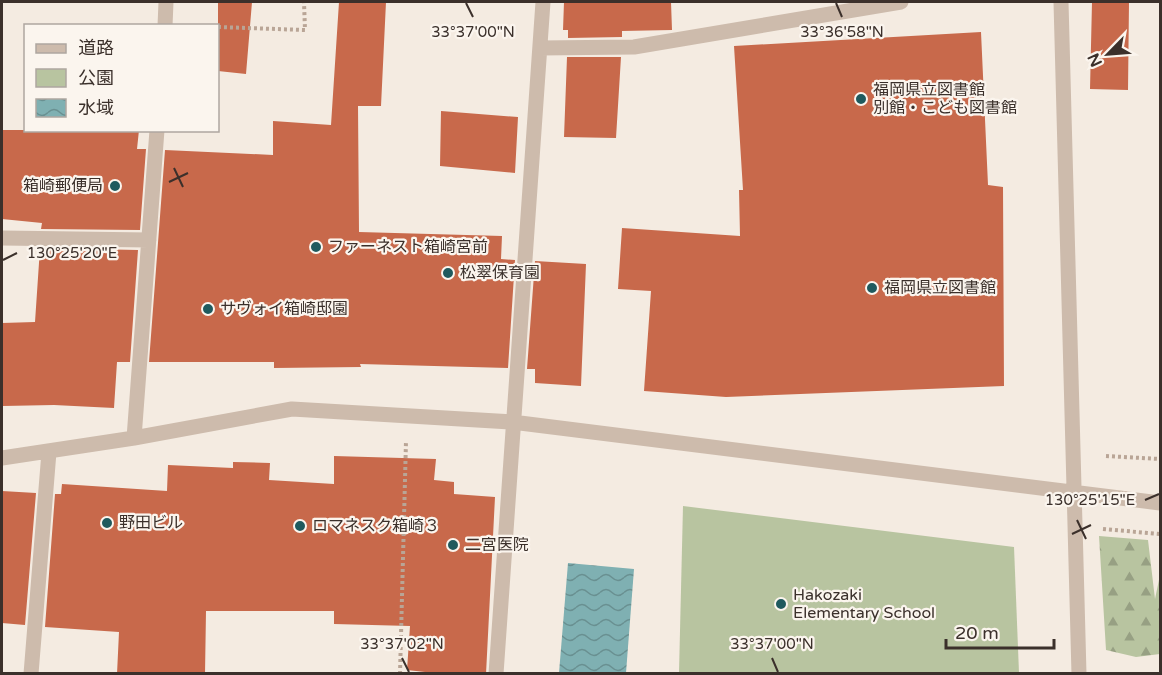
<svg xmlns="http://www.w3.org/2000/svg" width="1162" height="675" font-family="'Varela Round','Noto Sans JP',sans-serif">
<defs>
<pattern id="forest-firs" width="22" height="20" patternUnits="userSpaceOnUse" patternTransform="scale(1.5)"><rect width="22" height="20" fill="#b8c4a0"/><path d="M5 1l3.5 6h-7zM16 11l3.5 6h-7z" fill="#97a083"/></pattern>
<pattern id="water-waves" width="16" height="10" patternUnits="userSpaceOnUse" patternTransform="scale(1.5)"><rect width="16" height="10" fill="#7fb0b2"/><path d="M0 5q4-4 8 0t8 0" fill="none" stroke="#699091"/></pattern>
</defs>
<rect width="100%" height="100%" fill="#f4ebe1"/>
<path fill="#b8c4a0" d="M 683,506 L 1014,547 L 1019,673 L 679,673 Z"/>
<path fill="url(#forest-firs)" d="M 1099,536 L 1148,540 L 1155,599 L 1160,575 L 1160,654 L 1136,657 L 1106,650 Z"/>
<path fill="url(#water-waves)" d="M 568,563 L 634,569 L 626,673 L 559,673 Z"/>
<path fill="#c8694b" d="M 218,2 L 252,2 L 246,74 L 218,71 Z
M 339,2 L 386,2 L 381,106 L 358,106 L 359,232 L 502,236 L 501,259 L 515,260 L 508,368 L 360,364 L 361,367 L 274,368 L 274,362 L 149,362 L 165,150 L 273,155 L 273,121 L 331,125 Z
M 564,2 L 671,2 L 672,30 L 622,31 L 622,37 L 568,38 L 568,30 L 563,30 Z
M 1092,2 L 1129,2 L 1128,90 L 1090,89 Z
M 981,32 L 988,185 L 1003,187 L 1004,386 L 726,397 L 644,391 L 651,291 L 618,289 L 622,228 L 740,236 L 739,190 L 743,190 L 734,46 Z
M 567,57 L 621,57 L 616,138 L 564,137 Z
M 441,111 L 518,117 L 515,173 L 440,166 Z
M 2,130 L 139,130 L 137,149 L 146,149 L 140,230 L 41,229 L 42,223 L 2,219 Z
M 40,248 L 138,250 L 130,362 L 117,362 L 114,408 L 54,405 L 3,406 L 2,323 L 35,322 Z
M 535,261 L 586,264 L 581,386 L 535,383 L 535,369 L 527,369 Z
M 334,456 L 436,459 L 434,480 L 454,482 L 454,494 L 495,497 L 486,674 L 443,674 L 407,670 L 410,626 L 334,624 L 334,611 L 206,611 L 205,674 L 117,674 L 119,632 L 45,627 L 55,494 L 61,494 L 62,484 L 167,491 L 168,465 L 233,468 L 233,462 L 270,463 L 269,480 L 334,484 Z
M 2,491 L 36,493 L 25,625 L 2,623 Z"/>
<g fill="none" stroke-linecap="round" stroke-linejoin="round">
<path stroke="#b9a596" stroke-width="4" stroke-dasharray="3 3" stroke-linecap="butt" d="M 218,27 L 305,30 L 304,2
M 1106,456 L 1160,459
M 1103,529 L 1160,534
M 400,674 L 406,441"/>
<path stroke="#cdbbac" stroke-width="15" d="M 1061,2 L 1079,674
M 165,26 L 166,2
M 540,48 L 634,47 L 901,2
M 2,238 L 149,240
M 134,438 L 157,130
M 2,458 L 134,438 L 292,409 L 512,422 L 1160,503
M 31,674 L 49,452
M 496,674 L 543,2"/>
</g>
<path fill="none" stroke="#3b302b" stroke-width="2" d="M 466,3 L 473,17M 836,3 L 842,17M 174,168 L 183,187M 169,182 L 188,173M 3,260 L 17,253M 1145,500 L 1159,494M 1077,520 L 1086,539M 1072,534 L 1091,525M 402,658 L 409,672M 772,658 L 778,672"/>
<g fill="#1f5a5e" stroke="#fbf5ee" stroke-width="2">
<circle cx="861" cy="99" r="6"/>
<circle cx="115" cy="186" r="6"/>
<circle cx="316" cy="247" r="6"/>
<circle cx="448" cy="273" r="6"/>
<circle cx="872" cy="288" r="6"/>
<circle cx="208" cy="309" r="6"/>
<circle cx="107" cy="523" r="6"/>
<circle cx="300" cy="526" r="6"/>
<circle cx="453" cy="545" r="6"/>
<circle cx="781" cy="604" r="6"/>
</g>
<g text-anchor="middle" dominant-baseline="central" stroke-width="4.5" stroke-linejoin="round" paint-order="stroke">
<g font-size="16" fill="#3b302b" stroke="#fbf5ee" text-anchor="start">
<text x="873" y="90">福岡県立図書館<tspan x="873" dy="18">別館・こども図書館</tspan></text>
<text x="103" y="186" text-anchor="end">箱崎郵便局</text>
<text x="328" y="247">ファーネスト箱崎宮前</text>
<text x="460" y="273">松翠保育園</text>
<text x="884" y="288">福岡県立図書館</text>
<text x="220" y="309">サヴォイ箱崎邸園</text>
<text x="119" y="523">野田ビル</text>
<text x="312" y="526">ロマネスク箱崎３</text>
<text x="465" y="545">二宮医院</text>
<text x="793" y="595">Hakozaki<tspan x="793" dy="18">Elementary School</tspan></text>
</g>
</g>
<g font-size="15" text-anchor="middle" fill="#3b302b" stroke="#fbf5ee" stroke-width="4.5" stroke-linejoin="round" paint-order="stroke">
<text x="473" y="37">33°37'00"N</text>
<text x="842" y="37">33°36'58"N</text>
<text x="72" y="258">130°25'20"E</text>
<text x="1090" y="505">130°25'15"E</text>
<text x="402" y="649">33°37'02"N</text>
<text x="772" y="649">33°37'00"N</text>
</g>
<rect width="1162" height="675" fill="none" stroke="#3b302b" stroke-width="6"/>
<rect x="24" y="24" width="195" height="108" fill="#fbf5ee" stroke="#aea6a0" stroke-width="1.5"/>
<rect x="36" y="44" width="30" height="9" fill="#cdbbac" stroke="#aea6a0" stroke-width="1.5"/>
<text x="78" y="54" font-size="18" fill="#3b302b">道路</text>
<rect x="36" y="69" width="30" height="18" fill="#b8c4a0" stroke="#aea6a0" stroke-width="1.5"/>
<text x="78" y="84" font-size="18" fill="#3b302b">公園</text>
<rect x="36" y="99" width="30" height="18" fill="url(#water-waves)" stroke="#aea6a0" stroke-width="1.5"/>
<text x="78" y="114" font-size="18" fill="#3b302b">水域</text>
<g transform="translate(1108 54) rotate(245)" stroke="#fbf5ee" stroke-width="4.5" paint-order="stroke">
<path d="M0-4.5L10 22L0 15L-10 22Z" fill="#3b302b"/>
<text y="-9" font-size="16" font-weight="bold" text-anchor="middle" fill="#3b302b">N</text>
</g>
<path d="M946 639v9h108v-9" fill="none" stroke="#3b302b" stroke-width="3"/>
<text x="955" y="639" font-size="18" fill="#3b302b" stroke="#fbf5ee" stroke-width="4.5" paint-order="stroke">20 m</text>
</svg>
